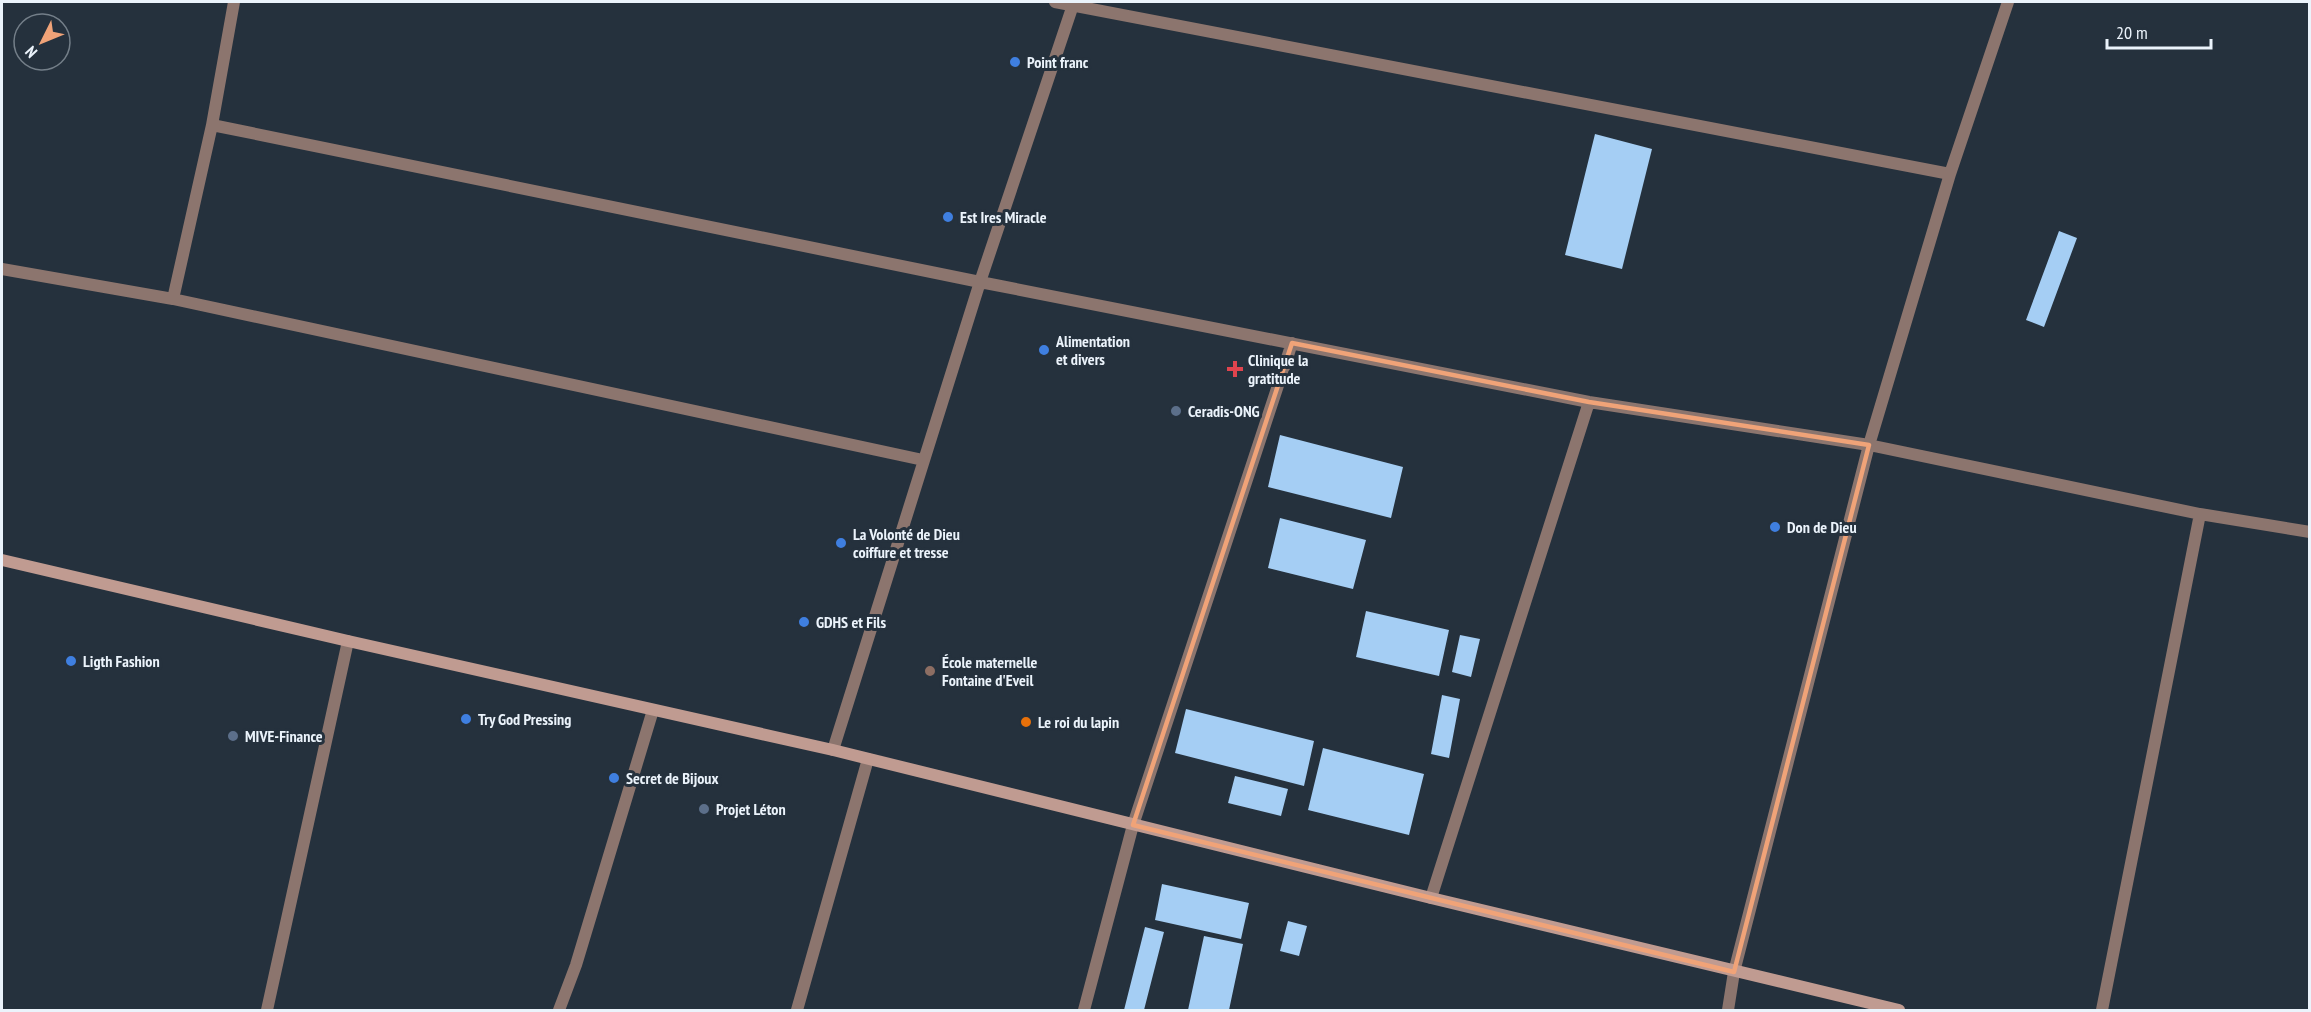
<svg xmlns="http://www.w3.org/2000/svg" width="2311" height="1012" font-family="'PT Sans Narrow',sans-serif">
<rect width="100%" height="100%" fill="#25313d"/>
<path fill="#a5cef4" d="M 1595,134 L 1652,149 L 1622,269 L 1565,255 Z
M 2059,231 L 2077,238 L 2044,327 L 2026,320 Z
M 1280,435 L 1403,467 L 1391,518 L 1268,487 Z
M 1280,518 L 1366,540 L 1353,589 L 1268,568 Z
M 1366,611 L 1449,630 L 1439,676 L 1356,657 Z
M 1460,635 L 1480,639 L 1471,677 L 1452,672 Z
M 1442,695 L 1460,699 L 1449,758 L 1431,754 Z
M 1186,709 L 1314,741 L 1304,786 L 1175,753 Z
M 1323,748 L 1424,774 L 1409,835 L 1308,810 Z
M 1235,776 L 1288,789 L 1281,816 L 1228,803 Z
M 1162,884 L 1249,903 L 1241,939 L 1155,920 Z
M 1288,921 L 1307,926 L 1299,956 L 1280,951 Z
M 1145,927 L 1164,932 L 1144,1010 L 1124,1010 Z
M 1204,936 L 1243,944 L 1229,1010 L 1188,1010 Z"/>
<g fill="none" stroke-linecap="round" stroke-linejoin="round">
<path stroke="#8c756e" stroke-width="12" d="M 1055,2 L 1950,174
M 212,125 L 980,282 L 1589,402 L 1869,445 L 2200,514 L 2310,532
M 2,269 L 173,299 L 923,460
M 173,299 L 212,125 L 234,2
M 833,750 L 980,282 L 1074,2
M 1431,898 L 1589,402
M 267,1010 L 348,641
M 559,1010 L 576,965 L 653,710
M 797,1010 L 868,759
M 1084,1010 L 1133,825 L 1292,343
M 1728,1010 L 1734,972 L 1869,445 L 1950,174 L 2008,2
M 2102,1010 L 2200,514"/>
<path stroke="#c09b91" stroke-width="12" d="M 2,560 L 348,641 L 833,750 L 1431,898 L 1899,1010"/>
</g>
<path fill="none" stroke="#f0a378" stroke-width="4.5" stroke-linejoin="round" d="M 1292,343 L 1589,402 L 1869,445 L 1734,972 L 1133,825 Z"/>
<g fill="#3f7fe0" stroke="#25313d" stroke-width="2">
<circle cx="1015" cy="62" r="6"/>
<circle cx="948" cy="217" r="6"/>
<circle cx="1044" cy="350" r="6"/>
<circle cx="1775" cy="527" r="6"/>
<circle cx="841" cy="543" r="6"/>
<circle cx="804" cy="622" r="6"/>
<circle cx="71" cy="661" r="6"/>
<circle cx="466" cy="719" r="6"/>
<circle cx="614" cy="778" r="6"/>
</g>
<path fill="#e0444e" stroke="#25313d" stroke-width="2" d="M1232 360h6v6h6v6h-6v6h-6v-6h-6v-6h6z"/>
<g fill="#5c6f8a" stroke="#25313d" stroke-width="2">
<circle cx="1176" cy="411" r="6"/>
<circle cx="233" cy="736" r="6"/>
<circle cx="704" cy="809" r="6"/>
</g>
<circle fill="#8d6e63" stroke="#25313d" stroke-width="2" cx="930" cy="671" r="6"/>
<circle fill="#e8710a" stroke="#25313d" stroke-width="2" cx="1026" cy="722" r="6"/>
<g text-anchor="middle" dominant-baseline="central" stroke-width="6" stroke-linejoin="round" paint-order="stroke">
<g font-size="16" font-weight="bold" fill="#ebf3fb" stroke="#25313d" text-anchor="start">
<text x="1027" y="62">Point franc</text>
<text x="960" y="217">Est Ires Miracle</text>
<text x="1056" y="341">Alimentation<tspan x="1056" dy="18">et divers</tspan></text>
<text x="1248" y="360">Clinique la<tspan x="1248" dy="18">gratitude</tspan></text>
<text x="1188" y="411">Ceradis-ONG</text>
<text x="1787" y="527">Don de Dieu</text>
<text x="853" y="534">La Volonté de Dieu<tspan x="853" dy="18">coiffure et tresse</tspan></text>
<text x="816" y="622">GDHS et Fils</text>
<text x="83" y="661">Ligth Fashion</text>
<text x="942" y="662">École maternelle<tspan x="942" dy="18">Fontaine d'Eveil</tspan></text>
<text x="478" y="719">Try God Pressing</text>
<text x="1038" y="722">Le roi du lapin</text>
<text x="245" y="736">MIVE-Finance</text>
<text x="626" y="778">Secret de Bijoux</text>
<text x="716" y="809">Projet Léton</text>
</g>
</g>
<rect width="2311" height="1012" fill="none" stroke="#ebf3fb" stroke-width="6"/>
<g transform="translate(42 42) rotate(227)"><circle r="28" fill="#25313d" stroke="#747f89" stroke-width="1.5"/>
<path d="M0-4.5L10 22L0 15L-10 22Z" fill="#f0a378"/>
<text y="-9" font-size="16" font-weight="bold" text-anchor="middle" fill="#ebf3fb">N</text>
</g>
<path d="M2107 39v9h104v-9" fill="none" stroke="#ebf3fb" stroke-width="3"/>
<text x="2116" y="39" font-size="18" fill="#ebf3fb" stroke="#25313d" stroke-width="4.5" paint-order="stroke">20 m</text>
</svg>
